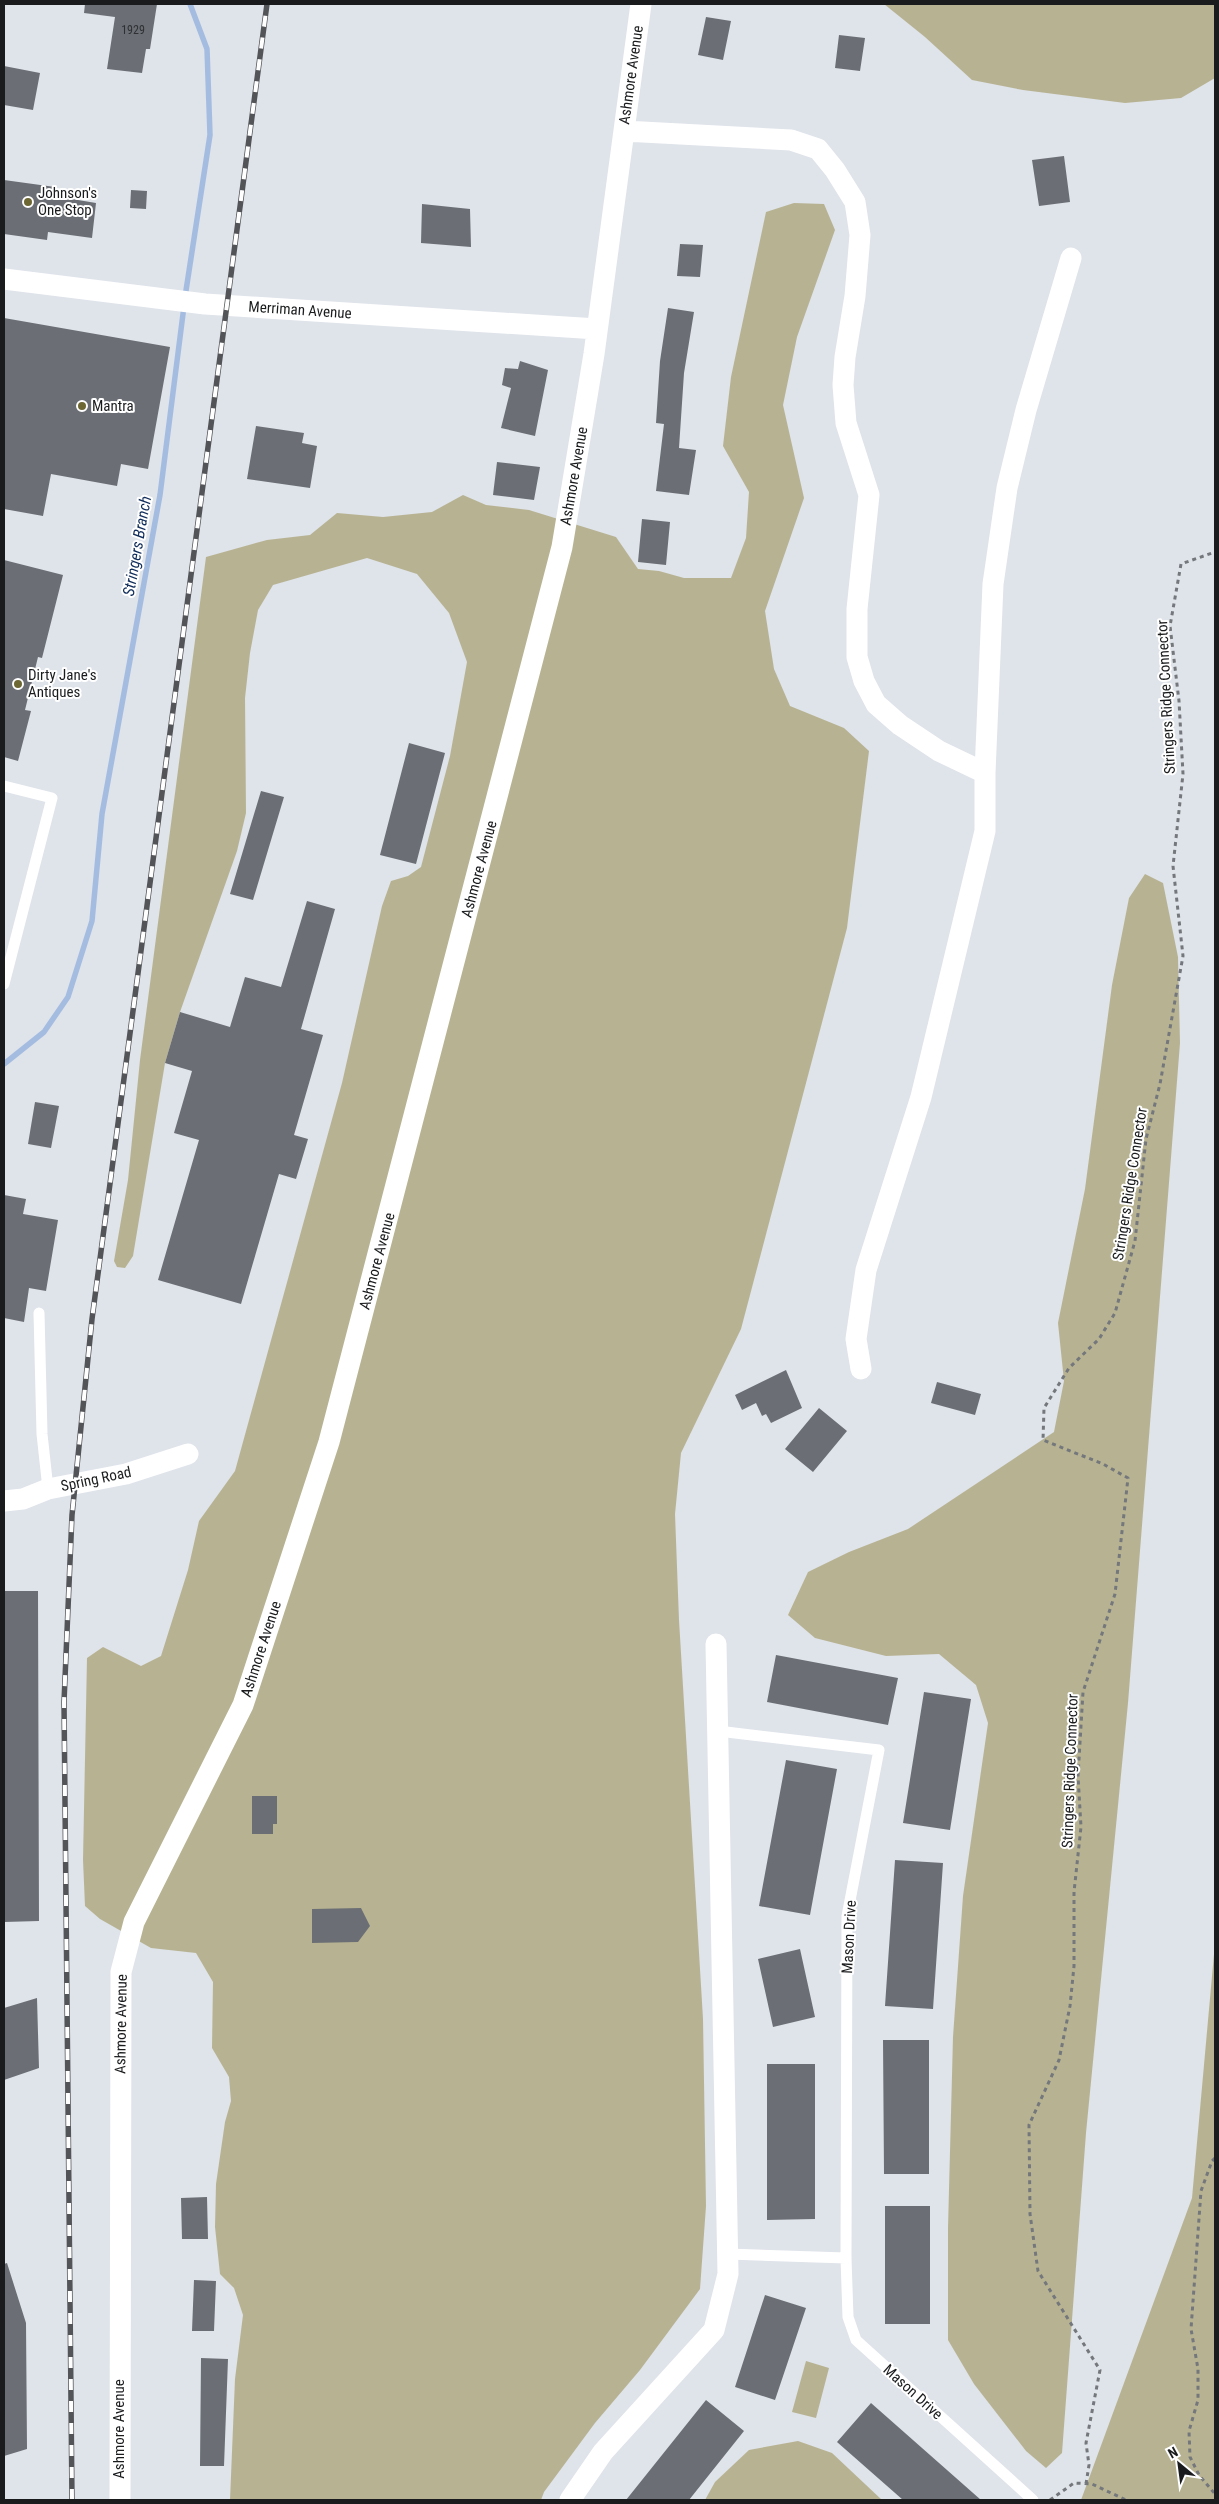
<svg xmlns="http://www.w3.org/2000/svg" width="1219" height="2504" font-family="'Roboto Condensed',sans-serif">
<rect width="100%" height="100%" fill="#dfe3ea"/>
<path fill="#b7b392" d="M 884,4 L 1215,4 L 1215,78 L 1181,98 L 1125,103 L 1023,90 L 972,80 L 925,37 Z
M 794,203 L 824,204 L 835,230 L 797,337 L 783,405 L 804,498 L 765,611 L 774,669 L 790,706 L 844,728 L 869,751 L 847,928 L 741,1329 L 681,1453 L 675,1514 L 679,1620 L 703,2019 L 706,2206 L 700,2289 L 640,2370 L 595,2423 L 544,2492 L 541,2500 L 230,2500 L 235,2379 L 243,2315 L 234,2288 L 220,2274 L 215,2227 L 216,2184 L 225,2122 L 231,2101 L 229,2077 L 212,2048 L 213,1982 L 196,1953 L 151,1948 L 100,1919 L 85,1906 L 83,1860 L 87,1658 L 103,1647 L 141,1666 L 161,1656 L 188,1570 L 199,1521 L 235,1471 L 342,1083 L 382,906 L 391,881 L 408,876 L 421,867 L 450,756 L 467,662 L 449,613 L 417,574 L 367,558 L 273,585 L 258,610 L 250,653 L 245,698 L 246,813 L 237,851 L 180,1012 L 165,1063 L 133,1256 L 125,1268 L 117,1267 L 114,1261 L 128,1180 L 140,1060 L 206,557 L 267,540 L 310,535 L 337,513 L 383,517 L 432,512 L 463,495 L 486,505 L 529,510 L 616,537 L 638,569 L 659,571 L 684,578 L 731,578 L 746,538 L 749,492 L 723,446 L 731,377 L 766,212 Z
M 1145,874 L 1163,883 L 1178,957 L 1180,1043 L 1128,1703 L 1086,2133 L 1062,2453 L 1046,2468 L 1026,2451 L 974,2384 L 948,2340 L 948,2228 L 953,2037 L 963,1896 L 988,1723 L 976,1685 L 939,1654 L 886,1656 L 815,1638 L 788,1615 L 808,1572 L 849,1552 L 908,1529 L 1054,1432 L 1064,1381 L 1058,1323 L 1085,1189 L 1112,985 L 1129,898 Z
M 1215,1943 L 1215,2500 L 1081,2500 L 1192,2198 Z
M 806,2361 L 829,2368 L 816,2418 L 792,2412 Z
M 798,2441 L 832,2453 L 882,2500 L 705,2500 L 715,2482 L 749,2450 Z"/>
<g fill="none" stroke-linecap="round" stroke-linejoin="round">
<path stroke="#a5bce1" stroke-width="5.5" d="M 185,297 L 210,135 L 207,49 L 190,4
M 4,1064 L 44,1032 L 68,997 L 92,921 L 102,814 L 160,495 L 184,306"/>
</g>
<path fill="#6b6f75" d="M 85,4 L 157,4 L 150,49 L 146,49 L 142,73 L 107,69 L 115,17 L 84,13 Z
M 706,17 L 731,21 L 723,60 L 698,55 Z
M 839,35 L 865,38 L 860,71 L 835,68 Z
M 4,66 L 40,73 L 33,110 L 4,105 Z
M 1064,156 L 1070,202 L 1039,206 L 1032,160 Z
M 4,180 L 55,187 L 54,196 L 96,203 L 92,238 L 48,232 L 47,240 L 4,234 Z
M 131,190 L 147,191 L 146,209 L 130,208 Z
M 422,204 L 470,209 L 471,247 L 421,243 Z
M 680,244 L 703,245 L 700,277 L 677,276 Z
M 668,308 L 694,312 L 684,373 L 679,448 L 696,450 L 689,495 L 656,491 L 664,424 L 656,423 L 660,361 Z
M 4,318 L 170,347 L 148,469 L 121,464 L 117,486 L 51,474 L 43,516 L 4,509 Z
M 520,361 L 548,370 L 535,436 L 501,428 L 511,388 L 502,385 L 505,368 L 518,369 Z
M 256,426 L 304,433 L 302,443 L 317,446 L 310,488 L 247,479 Z
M 497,462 L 540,467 L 534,500 L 493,495 Z
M 642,519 L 670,522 L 666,565 L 638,562 Z
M 4,560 L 63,575 L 42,658 L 38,657 L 25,710 L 31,711 L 18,761 L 4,757 Z
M 409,743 L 445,753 L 416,864 L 380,855 Z
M 261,791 L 284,797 L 253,900 L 230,894 Z
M 307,901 L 335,909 L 301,1029 L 323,1035 L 294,1135 L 308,1139 L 296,1179 L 279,1174 L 241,1304 L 158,1280 L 199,1140 L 174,1133 L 192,1071 L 165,1063 L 180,1012 L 230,1027 L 245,977 L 281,987 Z
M 35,1102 L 59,1106 L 51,1148 L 28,1144 Z
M 4,1195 L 26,1199 L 23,1214 L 58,1220 L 46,1291 L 29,1288 L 24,1322 L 4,1318 Z
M 786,1370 L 802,1408 L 771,1423 L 766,1414 L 762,1416 L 756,1403 L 742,1410 L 735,1395 Z
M 937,1382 L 981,1394 L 975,1415 L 931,1403 Z
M 819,1408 L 847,1431 L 813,1472 L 785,1449 Z
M 4,1591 L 38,1591 L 39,1921 L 4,1922 Z
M 776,1655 L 898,1678 L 888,1725 L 767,1702 Z
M 924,1692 L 971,1699 L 950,1830 L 903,1823 Z
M 786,1760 L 837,1769 L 810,1915 L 759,1906 Z
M 252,1796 L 277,1796 L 277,1824 L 273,1824 L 273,1834 L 252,1834 Z
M 895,1860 L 943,1863 L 933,2009 L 885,2006 Z
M 361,1908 L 370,1926 L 358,1942 L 312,1943 L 312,1909 Z
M 800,1949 L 815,2017 L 773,2027 L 758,1959 Z
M 37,1998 L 39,2068 L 4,2080 L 4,2008 Z
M 883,2040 L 929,2040 L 929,2174 L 884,2174 Z
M 767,2064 L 815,2064 L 815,2219 L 767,2220 Z
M 207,2197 L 208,2239 L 182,2239 L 181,2198 Z
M 885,2206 L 930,2206 L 930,2324 L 885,2324 Z
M 7,2263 L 26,2323 L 27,2449 L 4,2456 L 4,2264 Z
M 194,2280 L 216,2281 L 214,2331 L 192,2331 Z
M 765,2295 L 806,2308 L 775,2400 L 735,2387 Z
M 201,2358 L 228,2359 L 224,2466 L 200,2466 Z
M 706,2400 L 744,2431 L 689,2500 L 626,2500 Z
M 871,2403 L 981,2500 L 903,2500 L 837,2442 Z"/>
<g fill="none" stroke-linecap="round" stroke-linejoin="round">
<path stroke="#74777b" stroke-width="3" stroke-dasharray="4 4" stroke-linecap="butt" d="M 1215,2158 L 1212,2161 L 1201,2191 L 1191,2329 L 1198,2369 L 1198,2400 L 1189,2431 L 1190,2457 L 1199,2475 L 1215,2494
M 1086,2484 L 1089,2465 L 1086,2443 L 1100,2370 L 1038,2271 L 1030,2214 L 1029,2125 L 1059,2060 L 1070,2006 L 1074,1966 L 1074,1892 L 1081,1827 L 1078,1776 L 1083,1692 L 1115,1594 L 1128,1478 L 1103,1464 L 1043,1440 L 1044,1408 L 1069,1368 L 1099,1339 L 1115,1313 L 1135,1241 L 1146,1139 L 1160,1084 L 1183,956 L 1173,866 L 1183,774 L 1179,701 L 1170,626 L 1181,564 L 1215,552
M 1050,2500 L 1074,2483 L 1092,2484 L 1126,2500"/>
<path stroke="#fff" stroke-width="11" d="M 4,786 L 52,798 L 4,984
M 39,1313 L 42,1434 L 48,1489
M 718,1731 L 879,1750 L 847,1916 L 846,2258 L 848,2317 L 856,2340 L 1033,2500
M 728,2254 L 846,2258"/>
<path stroke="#fff" stroke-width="21" d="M 624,131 L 791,140 L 818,149 L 835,170 L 855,202 L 860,235 L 855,296 L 845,357 L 843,385 L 846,423 L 869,495 L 857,609 L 857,657 L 864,681 L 876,704 L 900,725 L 939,751 L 985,773
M 4,279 L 205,304 L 597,329
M 861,1369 L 856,1339 L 866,1270 L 921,1097 L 985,831 L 985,773 L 993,584 L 1007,488 L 1026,410 L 1071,258
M 4,1501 L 23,1499 L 48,1489 L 126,1474 L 188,1454
M 120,2500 L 121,1972 L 134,1922 L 243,1705 L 329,1442 L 562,547 L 594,354 L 641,4
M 570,2500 L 603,2452 L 714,2330 L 728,2274 L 716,1644"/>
<g stroke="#525457" stroke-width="5.5">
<path id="rail" d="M 72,2500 L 64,1702 L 72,1515 L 92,1319 L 267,4"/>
</g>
<use href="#rail" stroke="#fff" stroke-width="4" stroke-dasharray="11" stroke-linecap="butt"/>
</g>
<g fill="#6d6734" stroke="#fff" stroke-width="2">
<circle cx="28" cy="202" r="5"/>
<circle cx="82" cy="406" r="5"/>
<circle cx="18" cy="684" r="5"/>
</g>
<g text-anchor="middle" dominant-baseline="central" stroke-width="4" stroke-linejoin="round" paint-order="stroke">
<g font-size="12" fill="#2e3033">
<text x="133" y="30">1929</text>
</g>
<g font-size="15" fill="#1a1b1d" stroke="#fff">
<text transform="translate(631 75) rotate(-82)">Ashmore Avenue</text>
<text transform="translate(300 310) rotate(4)">Merriman Avenue</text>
<text transform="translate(574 476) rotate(-80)">Ashmore Avenue</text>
<text transform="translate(1166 697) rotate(-93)">Stringers Ridge Connector</text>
<text transform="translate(479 869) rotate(-75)">Ashmore Avenue</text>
<text transform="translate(1130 1184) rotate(-81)">Stringers Ridge Connector</text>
<text transform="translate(377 1261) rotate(-75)">Ashmore Avenue</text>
<text transform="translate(96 1479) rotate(-12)">Spring Road</text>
<text transform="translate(261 1649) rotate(-72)">Ashmore Avenue</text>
<text transform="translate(1070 1771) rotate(-88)">Stringers Ridge Connector</text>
<text transform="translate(849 1937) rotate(-87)">Mason Drive</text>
<text transform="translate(121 2024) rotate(-89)">Ashmore Avenue</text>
<text transform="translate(913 2392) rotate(42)">Mason Drive</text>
<text transform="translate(119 2429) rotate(-90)">Ashmore Avenue</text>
</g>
<g font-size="15" fill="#1a1b1d" stroke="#fff" text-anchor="start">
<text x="38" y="193">Johnson's<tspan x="38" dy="17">One Stop</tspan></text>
<text x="92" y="406">Mantra</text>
<text x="28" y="675">Dirty Jane's<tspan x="28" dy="17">Antiques</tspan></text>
</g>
<g font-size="16" font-style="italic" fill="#112d5a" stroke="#fff">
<text transform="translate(137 546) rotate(-80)">Stringers Branch</text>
</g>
</g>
<rect width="1219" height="2504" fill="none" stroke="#1a1b1d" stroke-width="10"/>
<g transform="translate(1179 2464) rotate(331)" stroke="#ffffff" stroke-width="4" paint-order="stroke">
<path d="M0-4L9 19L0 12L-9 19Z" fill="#1a1b1d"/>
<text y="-8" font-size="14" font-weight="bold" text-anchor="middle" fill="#1a1b1d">N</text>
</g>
</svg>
